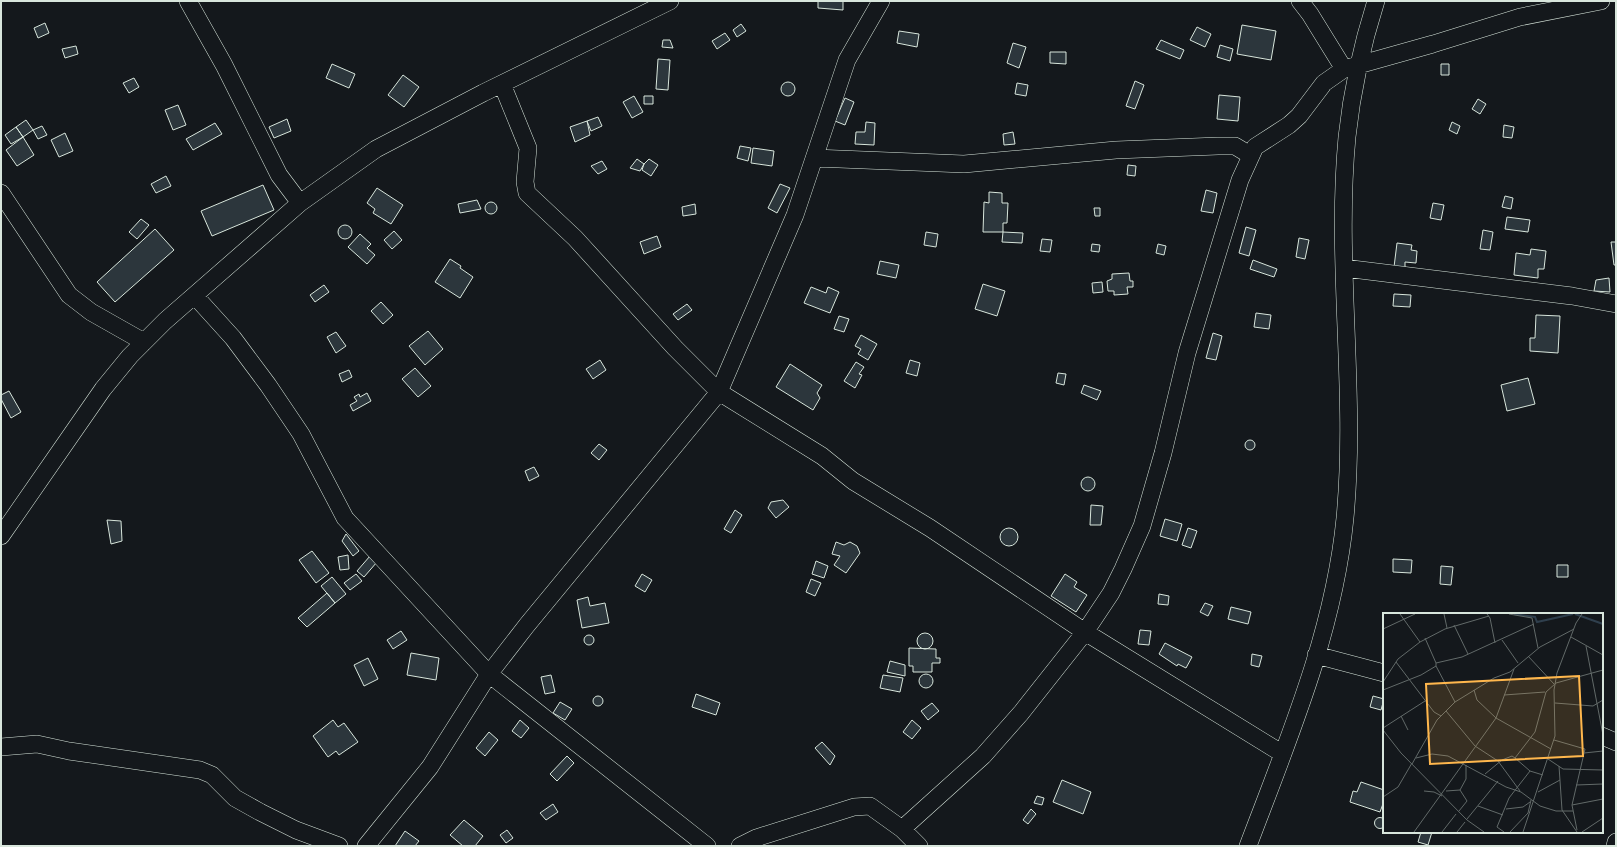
<svg xmlns="http://www.w3.org/2000/svg" width="1617" height="847" font-family="'Alegreya Sans',sans-serif">
<rect width="100%" height="100%" fill="#14181c"/>
<path fill="#2c363c" stroke="#d8e6dc" d="M 818,1 L 843,1 L 843,10 L 818,8 Z
M 45,23 L 49,33 L 38,38 L 34,28 Z
M 741,24 L 746,31 L 737,37 L 733,30 Z
M 1242,25 L 1276,31 L 1271,60 L 1237,54 Z
M 1197,27 L 1211,34 L 1205,47 L 1190,40 Z
M 899,31 L 919,34 L 917,47 L 897,43 Z
M 725,33 L 730,40 L 717,49 L 712,41 Z
M 663,40 L 670,40 L 673,48 L 662,47 Z
M 1161,40 L 1184,50 L 1180,59 L 1156,49 Z
M 1013,43 L 1026,47 L 1019,68 L 1007,63 Z
M 1220,45 L 1233,49 L 1230,61 L 1217,57 Z
M 76,46 L 78,54 L 65,58 L 62,49 Z
M 1050,52 L 1066,52 L 1066,64 L 1050,63 Z
M 658,59 L 670,60 L 668,90 L 656,89 Z
M 332,64 L 355,74 L 349,88 L 326,78 Z
M 1441,64 L 1449,64 L 1449,75 L 1441,75 Z
M 403,75 L 419,87 L 404,107 L 388,95 Z
M 134,78 L 139,87 L 129,93 L 123,83 Z
M 1135,81 L 1144,85 L 1135,109 L 1126,106 Z
M781 89a7 7 0 1 1 14 0a7 7 0 1 1-14 0Z
M 1017,83 L 1028,85 L 1026,96 L 1015,94 Z
M 1219,95 L 1240,97 L 1238,121 L 1217,119 Z
M 634,96 L 643,112 L 632,118 L 623,102 Z
M 644,96 L 653,96 L 653,104 L 644,104 Z
M 845,98 L 854,102 L 845,125 L 835,121 Z
M 1478,99 L 1486,104 L 1480,114 L 1472,109 Z
M 178,105 L 186,125 L 173,130 L 165,110 Z
M 598,117 L 602,126 L 591,131 L 587,121 Z
M 287,119 L 291,131 L 274,138 L 269,127 Z
M 26,120 L 33,130 L 23,137 L 16,127 Z
M 587,121 L 590,135 L 575,142 L 570,127 Z
M 866,122 L 875,123 L 874,145 L 855,144 L 856,132 L 865,132 Z
M 1452,122 L 1460,126 L 1457,134 L 1449,130 Z
M 215,123 L 222,134 L 193,150 L 186,139 Z
M 1504,125 L 1514,127 L 1512,138 L 1503,137 Z
M 42,126 L 47,135 L 38,139 L 33,130 Z
M 16,127 L 23,137 L 11,144 L 5,135 Z
M 1013,132 L 1015,144 L 1004,145 L 1003,134 Z
M 65,133 L 73,151 L 59,157 L 51,140 Z
M 23,137 L 34,155 L 17,166 L 6,150 Z
M 740,146 L 751,148 L 748,161 L 737,158 Z
M 753,148 L 774,151 L 772,166 L 751,163 Z
M 637,159 L 644,164 L 640,171 L 630,168 Z
M 649,159 L 658,165 L 651,176 L 642,170 L 644,164 Z
M 602,161 L 607,169 L 598,174 L 591,166 Z
M 1128,165 L 1136,166 L 1135,176 L 1127,175 Z
M 166,176 L 171,186 L 156,193 L 151,184 Z
M 780,184 L 790,188 L 777,213 L 768,208 Z
M 263,185 L 274,210 L 212,236 L 201,211 Z
M 377,188 L 403,205 L 391,224 L 373,213 L 375,209 L 367,203 Z
M 1206,190 L 1217,193 L 1213,213 L 1201,211 Z
M 989,192 L 1002,193 L 1002,203 L 1008,203 L 1007,223 L 1003,223 L 1003,232 L 983,232 L 984,202 L 989,203 Z
M 1505,196 L 1513,198 L 1511,209 L 1502,207 Z
M 477,200 L 481,209 L 460,213 L 458,204 Z
M485 208a6 6 0 1 1 12 0a6 6 0 1 1-12 0Z
M 1433,203 L 1444,205 L 1441,220 L 1430,218 Z
M 695,204 L 696,214 L 683,216 L 682,207 Z
M 1094,208 L 1100,208 L 1100,216 L 1095,216 Z
M 1507,217 L 1530,220 L 1528,232 L 1505,229 Z
M 141,219 L 149,225 L 137,239 L 129,232 Z
M338 232a7 7 0 1 1 14 0a7 7 0 1 1-14 0Z
M 1246,227 L 1256,230 L 1249,256 L 1239,253 Z
M 155,229 L 174,250 L 115,302 L 97,282 Z
M 1483,230 L 1493,232 L 1490,250 L 1480,249 Z
M 394,231 L 402,240 L 392,249 L 384,240 Z
M 926,232 L 938,234 L 936,247 L 924,245 Z
M 1003,232 L 1023,233 L 1022,243 L 1002,242 Z
M 360,234 L 371,244 L 367,248 L 375,255 L 367,264 L 348,247 Z
M 657,236 L 661,247 L 644,254 L 640,242 Z
M 1299,238 L 1309,240 L 1305,259 L 1296,257 Z
M 1042,239 L 1052,240 L 1050,252 L 1040,251 Z
M 1611,242 L 1616,242 L 1616,265 L 1614,265 Z
M 1397,243 L 1412,245 L 1411,250 L 1417,251 L 1416,263 L 1405,262 L 1405,269 L 1394,267 Z
M 1092,244 L 1100,245 L 1099,252 L 1091,251 Z
M 1158,244 L 1166,246 L 1164,255 L 1156,253 Z
M 1531,249 L 1546,251 L 1544,269 L 1538,269 L 1538,278 L 1514,275 L 1516,253 L 1530,255 Z
M 450,259 L 461,266 L 460,268 L 473,277 L 460,298 L 435,282 Z
M 1253,260 L 1277,269 L 1274,277 L 1250,269 Z
M 880,261 L 899,265 L 896,278 L 877,274 Z
M 1129,273 L 1130,281 L 1133,281 L 1133,287 L 1127,287 L 1128,294 L 1114,295 L 1114,291 L 1108,291 L 1107,281 L 1112,279 L 1112,274 Z
M 1609,278 L 1610,292 L 1594,291 L 1596,280 Z
M 1102,282 L 1103,292 L 1093,293 L 1092,283 Z
M 983,284 L 1005,291 L 997,316 L 975,309 Z
M 324,285 L 329,292 L 315,302 L 310,295 Z
M 811,287 L 826,293 L 828,287 L 839,292 L 830,313 L 804,303 Z
M 1394,294 L 1411,295 L 1410,307 L 1393,306 Z
M 381,302 L 393,315 L 383,324 L 371,311 Z
M 687,304 L 692,310 L 678,320 L 673,314 Z
M 1256,313 L 1271,315 L 1269,329 L 1254,327 Z
M 1536,315 L 1560,316 L 1558,353 L 1530,351 L 1530,338 L 1535,338 Z
M 839,316 L 849,319 L 844,332 L 834,329 Z
M 428,331 L 443,349 L 425,365 L 409,346 Z
M 336,332 L 346,346 L 336,353 L 327,337 Z
M 1213,333 L 1222,336 L 1216,360 L 1206,358 Z
M 861,335 L 877,344 L 868,360 L 858,354 L 861,349 L 855,346 Z
M 600,360 L 606,370 L 593,379 L 586,369 Z
M 910,360 L 920,363 L 917,376 L 906,373 Z
M 856,362 L 864,367 L 859,374 L 862,375 L 855,388 L 844,381 Z
M 790,364 L 822,385 L 817,393 L 820,398 L 813,410 L 776,387 Z
M 415,368 L 431,386 L 418,397 L 402,379 Z
M 349,370 L 352,377 L 342,382 L 339,374 Z
M 1058,373 L 1066,374 L 1064,385 L 1056,383 Z
M 1528,378 L 1535,404 L 1507,411 L 1501,385 Z
M 1084,385 L 1101,391 L 1097,400 L 1081,393 Z
M 9,391 L 21,412 L 11,418 L 1,399 L 1,395 Z
M 367,393 L 371,401 L 353,411 L 350,405 L 357,401 L 354,397 L 359,394 L 360,397 Z
M1245 445a5 5 0 1 1 10 0a5 5 0 1 1-10 0Z
M 599,444 L 607,450 L 599,460 L 591,453 Z
M 534,467 L 539,476 L 529,481 L 525,471 Z
M1081 484a7 7 0 1 1 14 0a7 7 0 1 1-14 0Z
M 783,500 L 789,507 L 776,518 L 768,508 L 771,502 Z
M 1091,505 L 1103,506 L 1101,525 L 1090,525 Z
M 735,510 L 742,515 L 731,533 L 724,529 Z
M 1165,519 L 1182,524 L 1177,541 L 1160,536 Z
M 107,520 L 121,521 L 122,541 L 111,544 Z
M 1188,528 L 1197,531 L 1191,548 L 1182,545 Z
M1000 537a9 9 0 1 1 18 0a9 9 0 1 1-18 0Z
M 346,534 L 359,551 L 353,556 L 342,541 Z
M 836,542 L 844,545 L 850,542 L 857,546 L 860,553 L 846,573 L 834,565 L 840,556 L 832,554 Z
M 312,551 L 329,573 L 316,583 L 299,560 Z
M 348,555 L 349,569 L 340,570 L 338,557 Z
M 370,556 L 377,562 L 364,577 L 357,571 Z
M 1393,559 L 1412,560 L 1411,573 L 1393,572 Z
M 816,561 L 828,566 L 824,578 L 812,574 Z
M 1557,565 L 1568,565 L 1568,577 L 1557,577 Z
M 1441,566 L 1453,567 L 1451,585 L 1440,584 Z
M 356,574 L 362,581 L 350,590 L 344,583 Z
M 642,574 L 652,580 L 645,592 L 635,586 Z
M 1065,574 L 1077,582 L 1074,587 L 1087,595 L 1076,612 L 1051,596 Z
M 332,577 L 346,594 L 335,603 L 321,586 Z
M 811,579 L 821,583 L 815,596 L 806,592 Z
M 327,593 L 335,603 L 307,627 L 298,618 Z
M 1159,594 L 1169,596 L 1168,605 L 1158,604 Z
M 588,597 L 590,606 L 605,603 L 609,623 L 582,628 L 577,600 Z
M 1205,603 L 1213,606 L 1208,616 L 1200,612 Z
M 1231,607 L 1251,612 L 1248,624 L 1228,619 Z
M 1140,630 L 1151,631 L 1149,645 L 1138,644 Z
M 401,631 L 407,640 L 393,649 L 387,640 Z
M917 641a8 8 0 1 1 16 0a8 8 0 1 1-16 0Z
M584 640a5 5 0 1 1 10 0a5 5 0 1 1-10 0Z
M 1165,643 L 1192,657 L 1186,668 L 1178,664 L 1177,666 L 1159,654 Z
M 909,648 L 936,649 L 936,658 L 940,658 L 940,663 L 932,663 L 932,672 L 913,672 L 913,666 L 909,666 Z
M 411,653 L 439,658 L 436,680 L 407,675 Z
M 1252,654 L 1262,656 L 1259,667 L 1251,665 Z
M 368,658 L 378,679 L 364,686 L 354,665 Z
M 890,661 L 905,665 L 905,676 L 887,672 Z
M919 681a7 7 0 1 1 14 0a7 7 0 1 1-14 0Z
M 551,675 L 555,692 L 545,694 L 541,677 Z
M 883,675 L 903,678 L 900,692 L 880,688 Z
M 696,694 L 720,703 L 716,715 L 692,707 Z
M593 701a5 5 0 1 1 10 0a5 5 0 1 1-10 0Z
M 1373,696 L 1384,699 L 1381,710 L 1370,707 Z
M 560,702 L 572,709 L 565,720 L 553,713 Z
M 932,703 L 939,711 L 928,720 L 921,711 Z
M 333,720 L 338,727 L 344,723 L 358,742 L 339,755 L 336,751 L 328,757 L 313,736 Z
M 520,720 L 529,728 L 521,738 L 512,731 Z
M 912,720 L 921,728 L 912,739 L 903,732 Z
M 489,732 L 498,740 L 485,756 L 476,748 Z
M 822,742 L 835,756 L 830,765 L 815,748 Z
M 567,756 L 574,763 L 557,781 L 550,774 Z
M 1062,780 L 1091,792 L 1083,814 L 1053,802 Z
M 1361,782 L 1384,790 L 1384,801 L 1380,812 L 1350,802 L 1353,791 L 1357,792 Z
M 1037,796 L 1044,798 L 1042,805 L 1034,803 Z
M 553,804 L 558,812 L 546,820 L 540,813 Z
M 1031,809 L 1036,814 L 1028,824 L 1023,820 Z
M1374.5 823a5.5 5.5 0 1 1 11 0a5.5 5.5 0 1 1-11 0Z
M 464,820 L 483,836 L 475,846 L 463,846 L 450,835 Z
M 507,830 L 513,838 L 506,843 L 500,835 Z
M 405,831 L 419,841 L 415,846 L 395,846 Z
M 1421,832 L 1432,832 L 1428,845 L 1418,842 Z"/>
<g fill="none" stroke-linecap="round" stroke-linejoin="round">
<g stroke="#d8e6dc" stroke-width="18">
<path id="minor" d="M 188,1 L 224,65 L 279,175 L 300,203
M 1300,1 L 1310,14 L 1344,69
M 502,84 L 528,148 L 525,182 L 527,193 L 575,238 L 675,348 L 719,392 L 822,456 L 853,481 L 930,528 L 1085,632 L 1283,754
M 814,158 L 964,164 L 1116,150 L 1218,146 L 1235,146 L 1250,155
M 1,193 L 69,295 L 91,312 L 144,342
M 1344,268 L 1572,296 L 1616,304
M 195,296 L 233,338 L 268,385 L 301,434 L 345,518 L 489,674 L 707,846
M 1,536 L 103,389 L 130,356 L 165,321 L 300,203 L 376,149 L 483,93 L 670,1
M 1316,655 L 1384,673
M 1602,736 L 1616,742
M 1,747 L 37,744 L 69,751 L 200,770 L 212,775 L 235,798 L 260,812 L 296,830 L 339,846
M 366,846 L 430,767 L 489,674 L 527,625 L 719,392 L 795,215 L 847,60 L 881,1
M 740,846 L 756,838 L 854,807 L 870,806 L 902,829
M 919,846 L 902,829 L 983,756 L 1021,713 L 1085,632 L 1111,593 L 1123,569 L 1142,526 L 1163,453 L 1187,353 L 1240,180 L 1255,147 L 1289,125 L 1299,116 L 1324,83 L 1344,69 L 1433,44 L 1520,17 L 1601,1
M 1248,846 C 1288,740 1334,632 1345,518 C 1357,391 1335,264 1347,137 C 1352,90 1362,45 1376,1
M 1615,846 L 1616,842"/>
</g>
<use href="#minor" stroke="#14181c" stroke-width="17"/>
</g>
<g transform="translate(1383 613)">
<rect width="220" height="220" fill="#14181c"/>
<path fill="none" stroke="#2f3f4d" stroke-width="2" d="M 131,1 L 152,4 L 154,9 L 190,1M 192,1 L 220,11"/>
<path fill="none" stroke="#626a69" stroke-width="1" d="M 61,1 L 64,15M 104,1 L 107,5 L 112,30M 126,1 L 149,5 L 155,35M 71,12 L 85,41M 0,16 L 32,1M 188,24 L 220,42M 42,25 L 53,50M 119,27 L 135,50M 37,29 L 62,16 L 106,3M 203,33 L 220,122M 145,43 L 171,71M 13,49 L 51,99 L 58,103M 53,53 L 72,89M 0,69 L 15,46 L 37,29 L 17,1M 0,77 L 38,62 L 53,53 L 53,50 L 79,44 L 151,11M 91,77 L 94,87 L 113,105 L 168,136M 121,82 L 162,79M 172,90 L 210,93 L 220,87M 63,98 L 92,133 L 115,148 L 137,178M 18,103 L 25,117M 0,115 L 42,88M 0,117 L 18,140 L 84,207 L 101,219M 171,127 L 202,136 L 189,192 L 194,217M 201,140 L 220,138M 33,145 L 49,141 L 65,143 L 123,174 L 138,179 L 157,193 L 173,198 L 190,198M 165,146 L 180,156 L 220,157M 220,148 L 220,175M 29,151 L 54,107 L 72,89 L 111,65 L 127,59 L 157,34 L 191,16M 176,153 L 179,197 L 194,219M 102,161 L 119,147 L 129,143 L 132,145M 160,162 L 147,158 L 132,145 L 152,119 L 163,79 L 173,70 L 220,57M 193,172 L 220,171M 41,178 L 51,179 L 59,183M 63,178 L 77,177M 155,179 L 177,167M 0,184 L 15,174 L 29,150M 189,192 L 220,186M 95,193 L 120,202M 123,196 L 140,194 L 147,189M 76,198 L 84,188 L 77,177 L 83,166 L 83,152M 84,206 L 115,168M 31,219 L 113,105 L 131,56M 59,219 L 73,201M 74,219 L 82,209M 121,219 L 114,214 L 126,185 L 147,158M 127,219 L 145,200 L 148,187M 140,219 L 172,123 L 171,77 L 174,60 L 193,10 L 199,1M 199,219 L 220,205"/>
<path fill="#ffb74d" fill-opacity="0.15" stroke="#ffb74d" stroke-width="2" d="M 196,63 L 200,143 L 47,151 L 43,71 Z"/>
<rect width="220" height="220" fill="none" stroke="#d8e6dc" stroke-width="2"/>
</g>
<rect width="1617" height="847" fill="none" stroke="#d8e6dc" stroke-width="4"/>
</svg>
